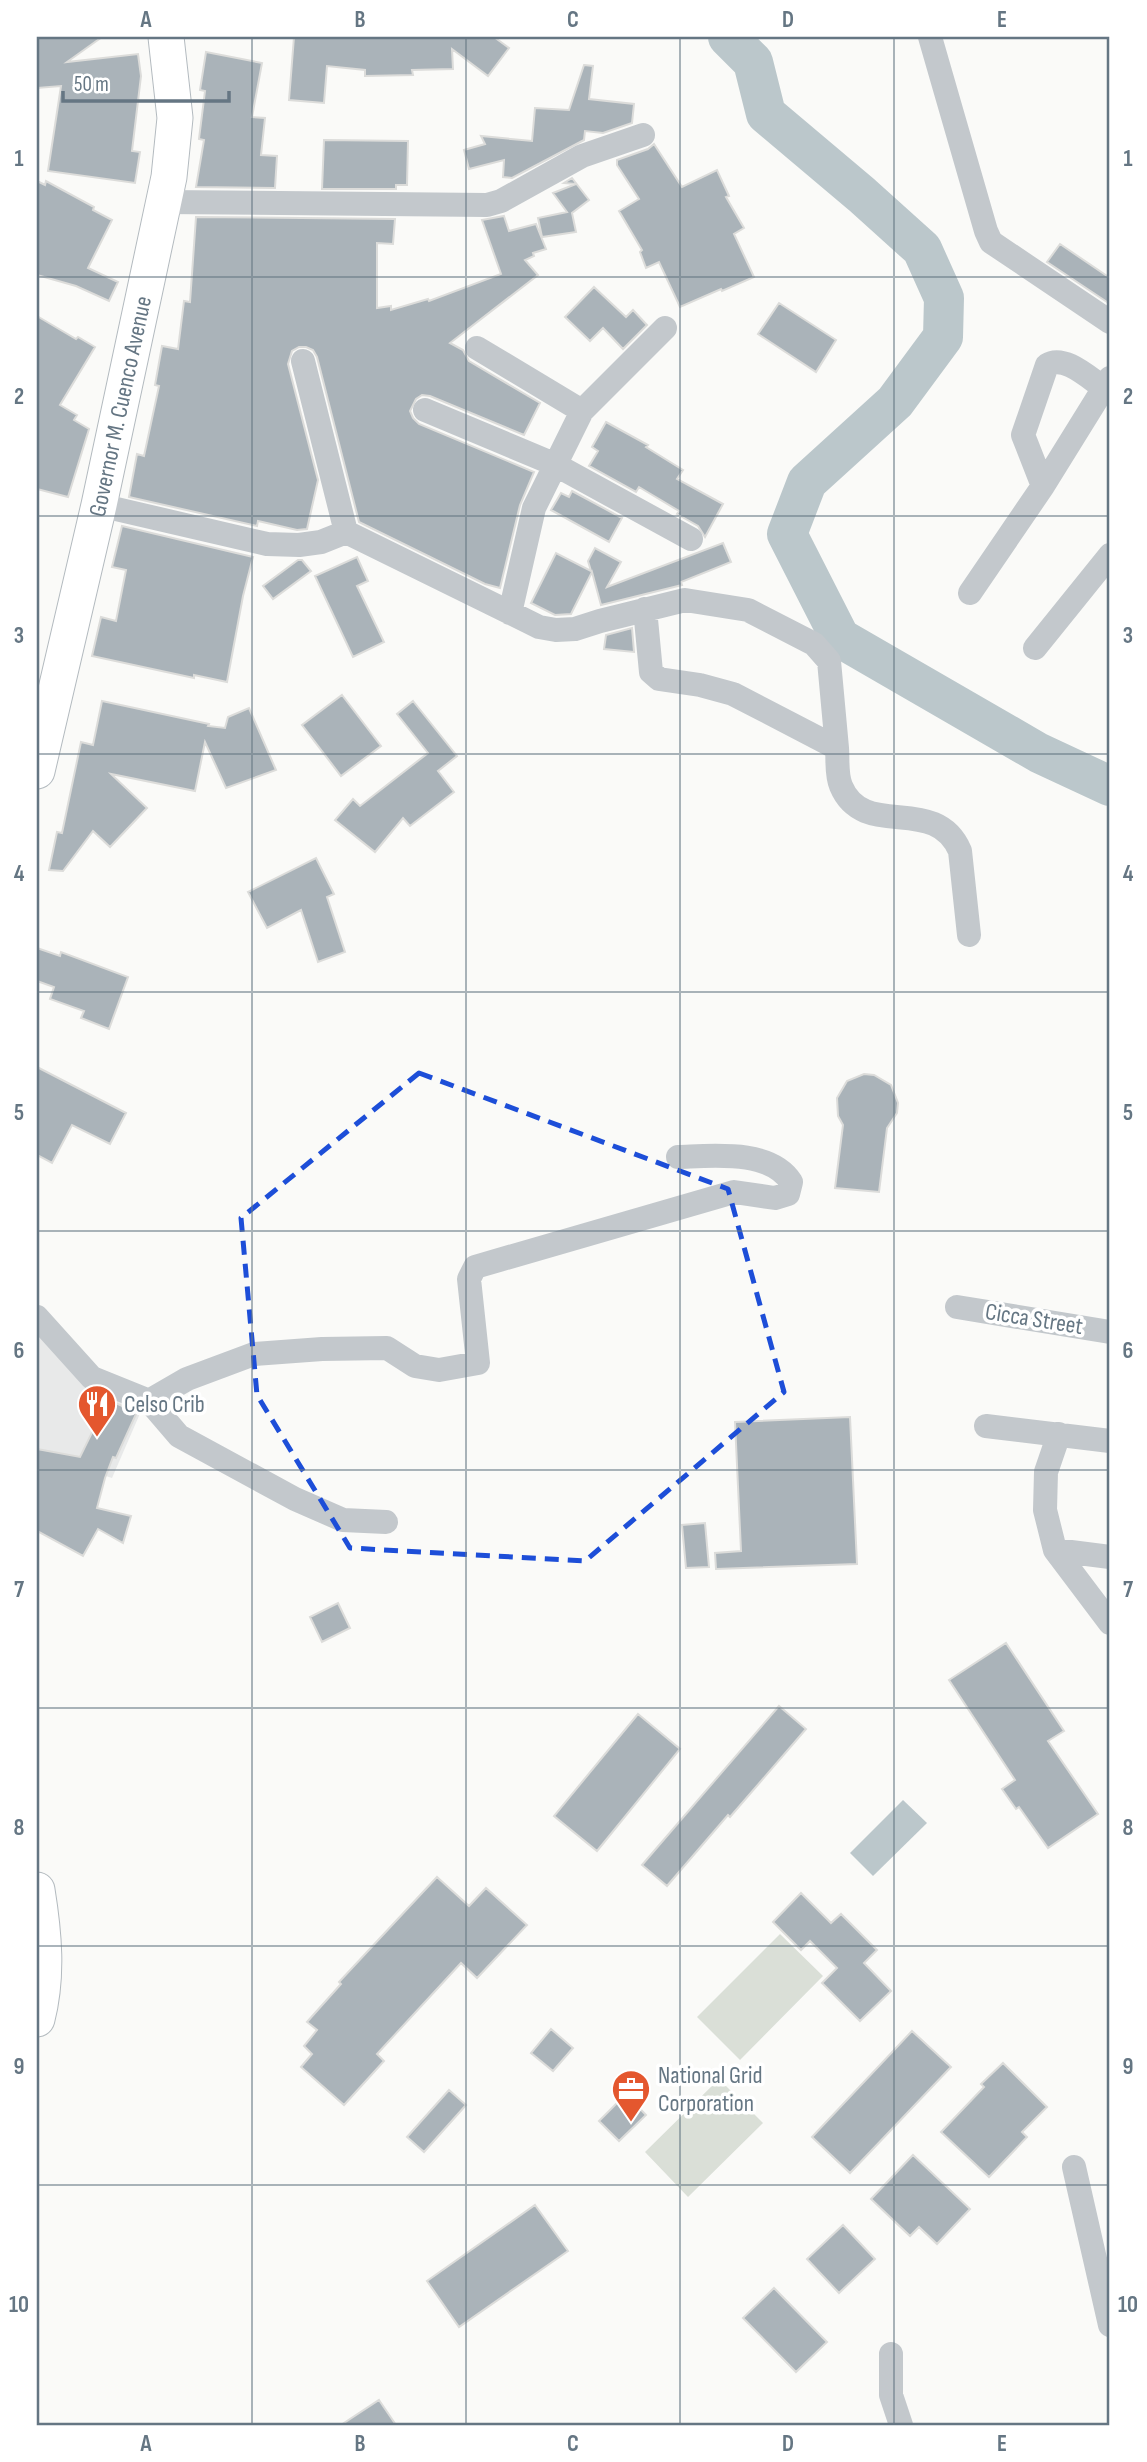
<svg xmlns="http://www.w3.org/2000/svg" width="1147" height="2462" font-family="'Sofia Sans Condensed',sans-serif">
<rect width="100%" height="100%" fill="#fafaf8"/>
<path fill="#e8e9e9" d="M 37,1320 L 66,1356 L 145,1402 L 112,1478 L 76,1466 L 70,1489 L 37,1482 L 41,1454 L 37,1453 Z"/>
<path fill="#dadfd7" d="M 780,1934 L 823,1976 L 740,2060 L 697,2017 Z
M 719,2079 L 763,2123 L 688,2197 L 645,2152 Z"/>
<path fill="#bbc7cb" d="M 903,1800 L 927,1823 L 873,1876 L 850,1853 Z"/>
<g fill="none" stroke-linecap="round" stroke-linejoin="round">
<path stroke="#bbc7cb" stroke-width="40" d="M 728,37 L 753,62 L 766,114 L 862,195 L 922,249 L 944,298 L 943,337 L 895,402 L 807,482 L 787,534 L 840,638 L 1039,753 L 1110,786"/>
</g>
<path fill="#aab3b9" stroke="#dcdcda" stroke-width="2" d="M 37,37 L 102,37 L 67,62 L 138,54 L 141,76 L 132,151 L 140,152 L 135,183 L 48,171 L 61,86 L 37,88 Z
M 294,37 L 494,37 L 509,48 L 488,76 L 452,49 L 453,69 L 412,70 L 413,75 L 365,76 L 365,70 L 327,66 L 324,103 L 289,100 Z
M 206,52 L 262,63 L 252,117 L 265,118 L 261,155 L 277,156 L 275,188 L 196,187 L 204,140 L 199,139 L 205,91 L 200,90 Z
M 584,65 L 593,66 L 589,99 L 634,104 L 632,123 L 603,133 L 585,131 L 584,140 L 512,178 L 503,177 L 504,160 L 469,169 L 464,150 L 485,144 L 481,136 L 532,141 L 535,108 L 569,110 Z
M 324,140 L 408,141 L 407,185 L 396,185 L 396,189 L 322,189 Z
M 654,144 L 682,187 L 717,170 L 729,196 L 726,197 L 744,228 L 734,234 L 754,277 L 722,291 L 721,289 L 680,307 L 659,262 L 646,268 L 640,252 L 642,250 L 619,211 L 639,199 L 617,165 L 617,160 L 648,149 Z
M 572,178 L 589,200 L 572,213 L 576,232 L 542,237 L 538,218 L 567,212 L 553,193 L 576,184 L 564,183 Z
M 37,181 L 45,185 L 46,181 L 94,207 L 93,210 L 112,220 L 88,268 L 118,282 L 109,301 L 76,286 L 37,275 Z
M 504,216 L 509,231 L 536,224 L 546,249 L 533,253 L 534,256 L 525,260 L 538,275 L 450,343 L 463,350 L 469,361 L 540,403 L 524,435 L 430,396 L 422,395 L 416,399 L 410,411 L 413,418 L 419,424 L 534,472 L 520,505 L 500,588 L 485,584 L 359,522 L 317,357 L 313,350 L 306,347 L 299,347 L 292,351 L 288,364 L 318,480 L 307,529 L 297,530 L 258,521 L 257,526 L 129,497 L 137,454 L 144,456 L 159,386 L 155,385 L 162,346 L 178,349 L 184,301 L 190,302 L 196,217 L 395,219 L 393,244 L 377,243 L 377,308 L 391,306 L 391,310 L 428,299 L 429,301 L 501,274 L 482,220 Z
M 1060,244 L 1110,278 L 1110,304 L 1047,262 Z
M 594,287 L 626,317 L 633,310 L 647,325 L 623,349 L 603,328 L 590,341 L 565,317 Z
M 779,303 L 836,340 L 816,372 L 758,334 Z
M 37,316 L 76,339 L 78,337 L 95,347 L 60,405 L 77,415 L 74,420 L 89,429 L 68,497 L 37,489 Z
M 606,422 L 648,445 L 646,447 L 683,470 L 677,479 L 723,504 L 705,537 L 698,526 L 677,514 L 679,511 L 639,487 L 636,492 L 589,466 L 598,451 L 592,447 Z
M 572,491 L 622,518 L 609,542 L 551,510 L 561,493 L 569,497 Z
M 122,526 L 253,557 L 243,596 L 227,682 L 194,675 L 194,678 L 92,656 L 101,617 L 116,621 L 126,570 L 112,567 Z
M 723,543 L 731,562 L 681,582 L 682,585 L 601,605 L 592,572 L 571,614 L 555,615 L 531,603 L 556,553 L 591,571 L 588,561 L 595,548 L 621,562 L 607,587 Z
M 357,557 L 368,581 L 357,586 L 384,642 L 353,657 L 315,576 Z
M 298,560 L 302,560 L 311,571 L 273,599 L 263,586 Z
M 632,628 L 634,652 L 604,649 L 606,635 Z
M 342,695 L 381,746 L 341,776 L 302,725 Z
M 102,701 L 209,724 L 208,726 L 225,728 L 228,717 L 249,708 L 276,770 L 226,788 L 205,742 L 195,791 L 111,774 L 147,808 L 110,847 L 93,831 L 63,871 L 49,870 L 57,832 L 62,833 L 81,742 L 93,745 Z
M 413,701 L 457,756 L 438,771 L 454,792 L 410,826 L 403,818 L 375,852 L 335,820 L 353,799 L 360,806 L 428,753 L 397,714 Z
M 316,858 L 334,894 L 327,897 L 345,952 L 318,962 L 301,910 L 267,928 L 248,892 Z
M 37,948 L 60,956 L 61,952 L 128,977 L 109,1029 L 81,1018 L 84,1011 L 50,999 L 54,987 L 37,981 Z
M 37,1067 L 126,1113 L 110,1144 L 72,1125 L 52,1163 L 37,1155 Z
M 864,1074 L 874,1075 L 891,1085 L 898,1103 L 897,1113 L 887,1128 L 879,1192 L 835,1188 L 843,1125 L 838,1116 L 837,1098 L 847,1081 Z
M 108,1400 L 137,1412 L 116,1458 L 113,1457 L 105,1478 L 97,1508 L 131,1516 L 123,1543 L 98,1529 L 83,1556 L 37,1531 L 37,1449 L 80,1457 Z
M 850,1417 L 857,1564 L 716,1569 L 715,1553 L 741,1551 L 735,1422 Z
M 705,1523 L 709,1567 L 686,1568 L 682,1525 Z
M 338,1603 L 350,1628 L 322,1642 L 310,1617 Z
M 1006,1643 L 1064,1731 L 1048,1741 L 1098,1814 L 1048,1848 L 1019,1807 L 1016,1809 L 1002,1789 L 1015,1780 L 949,1680 Z
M 779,1706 L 806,1729 L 730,1817 L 728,1815 L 667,1886 L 642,1865 Z
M 638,1714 L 680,1749 L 597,1851 L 554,1816 Z
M 437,1877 L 469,1906 L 486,1888 L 527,1925 L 477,1978 L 461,1963 L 377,2054 L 384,2061 L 344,2105 L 301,2067 L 312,2054 L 304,2046 L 317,2030 L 307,2022 L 341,1984 L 339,1982 Z
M 801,1893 L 831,1923 L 841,1914 L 877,1950 L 864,1963 L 891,1991 L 860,2021 L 822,1983 L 837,1968 L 810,1941 L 801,1950 L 773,1922 Z
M 551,2029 L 573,2048 L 553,2071 L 531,2053 Z
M 912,2031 L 951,2067 L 850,2173 L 812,2137 Z
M 1003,2063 L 1047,2107 L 1022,2132 L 1027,2137 L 989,2177 L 941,2132 L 984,2087 L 981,2084 Z
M 449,2090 L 466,2105 L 424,2152 L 407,2137 Z
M 626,2094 L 646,2115 L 619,2141 L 599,2121 Z
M 913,2155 L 970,2209 L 937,2244 L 919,2227 L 910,2236 L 871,2199 Z
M 535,2205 L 568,2251 L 459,2327 L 427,2281 Z
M 843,2225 L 875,2259 L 839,2293 L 807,2259 Z
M 774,2288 L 827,2342 L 796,2372 L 743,2318 Z
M 379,2400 L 396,2425 L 341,2425 Z"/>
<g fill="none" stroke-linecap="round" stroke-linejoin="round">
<g stroke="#b3babf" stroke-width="37">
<g id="secondary">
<path id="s1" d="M 37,771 L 99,505 L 169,177 L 175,118 L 166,37"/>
<path d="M 37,1890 C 44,1933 48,1976 37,2019"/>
</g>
</g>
<path stroke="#c3c8cc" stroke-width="24" d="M 930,37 L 986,231 L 991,242 L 1110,322
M 163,202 L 487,205 L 501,201 L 582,156 L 643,135
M 477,348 L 582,411
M 303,361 L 346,532
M 425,410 L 554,464 L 691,539
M 1043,486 L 1023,435 L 1047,365 C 1064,354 1089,378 1104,388
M 99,505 L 267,544 L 299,545 L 321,542 L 346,532 L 539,627 L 556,630 L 575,629 L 600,621 L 685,600 L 748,610 L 814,644 L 829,661 L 837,748
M 970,593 L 1043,486 L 1110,378
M 645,609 L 651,672 L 659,679 L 700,685 L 733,694 L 837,748 C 838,760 836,774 841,786 C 864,841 935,793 960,851 L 969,935
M 510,613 L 534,508 L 582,411 L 665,328
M 1035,648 L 1110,555
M 957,1307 L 1110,1332
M 37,1317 L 92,1378 L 149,1401 L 179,1436 L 295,1499 L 343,1520 L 386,1522
M 149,1401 L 187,1379 L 254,1354 L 322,1349 L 387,1348 L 415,1366 L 439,1370 L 478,1363 L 469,1279 L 475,1267 L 734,1192 L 775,1198 L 788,1194 L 791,1182 C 770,1149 712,1156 678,1157
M 986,1426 L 1110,1441
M 1059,1434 L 1046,1472 L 1045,1510 L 1055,1550 L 1110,1623
M 1055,1550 L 1110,1557
M 1074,2167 L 1110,2325
M 891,2354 L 891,2395 L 901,2425"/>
<use href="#secondary" stroke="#fff" stroke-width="35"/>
</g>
<path fill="none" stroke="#1d4ed8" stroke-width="5" stroke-dasharray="14 9" stroke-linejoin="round" d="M 419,1073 L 728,1189 L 784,1392 L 585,1561 L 350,1548 L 257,1395 L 241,1218 Z"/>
<path fill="none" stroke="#657683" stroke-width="2" stroke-opacity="0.55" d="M 252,37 L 252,2425M 466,37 L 466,2425M 680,37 L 680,2425M 894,37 L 894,2425M 37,277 L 1110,277M 37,516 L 1110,516M 37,754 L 1110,754M 37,992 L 1110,992M 37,1231 L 1110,1231M 37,1470 L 1110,1470M 37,1708 L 1110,1708M 37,1946 L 1110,1946M 37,2185 L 1110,2185"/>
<defs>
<g id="restaurant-pin" transform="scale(2.0125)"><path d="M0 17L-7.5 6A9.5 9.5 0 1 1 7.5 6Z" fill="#e4572e" stroke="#fff"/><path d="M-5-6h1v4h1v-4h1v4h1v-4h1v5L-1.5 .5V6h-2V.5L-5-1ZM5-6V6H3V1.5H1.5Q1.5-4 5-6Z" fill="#fff"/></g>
<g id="office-pin" transform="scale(2.0125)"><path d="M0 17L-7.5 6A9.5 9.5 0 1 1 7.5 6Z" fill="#e4572e" stroke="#fff"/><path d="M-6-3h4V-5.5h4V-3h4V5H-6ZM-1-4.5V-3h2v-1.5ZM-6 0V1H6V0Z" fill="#fff"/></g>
</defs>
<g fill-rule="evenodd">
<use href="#restaurant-pin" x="97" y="1404"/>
<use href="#office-pin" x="631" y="2089"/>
</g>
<g text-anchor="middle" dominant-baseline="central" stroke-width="7" stroke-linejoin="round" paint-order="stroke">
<g font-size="24" fill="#657683" stroke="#fff">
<text stroke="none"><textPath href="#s1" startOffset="374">Governor M. Cuenco Avenue</textPath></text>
<text transform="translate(1034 1319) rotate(9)">Cicca Street</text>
</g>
<g font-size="24" fill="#657683" stroke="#fff" text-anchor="start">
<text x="124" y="1404">Celso Crib</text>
<text x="658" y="2075">National Grid<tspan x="658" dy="28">Corporation</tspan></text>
</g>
</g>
<rect width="1147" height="2462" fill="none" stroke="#ffffff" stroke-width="77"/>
<path d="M63 91v10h166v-10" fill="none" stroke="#657683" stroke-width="3.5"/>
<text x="74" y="91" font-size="21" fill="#657683" stroke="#ffffff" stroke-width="5" paint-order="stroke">50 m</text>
<rect x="38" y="38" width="1070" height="2386" fill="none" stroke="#657683" stroke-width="2.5"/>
<g font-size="23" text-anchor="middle" font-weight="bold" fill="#657683">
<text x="146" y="27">A</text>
<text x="360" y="27">B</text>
<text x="573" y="27">C</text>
<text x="788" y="27">D</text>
<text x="1002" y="27">E</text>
<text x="19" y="166">1</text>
<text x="1128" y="166">1</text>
<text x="19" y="404">2</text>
<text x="1128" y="404">2</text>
<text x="19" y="643">3</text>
<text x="1128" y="643">3</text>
<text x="19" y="881">4</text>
<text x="1128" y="881">4</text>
<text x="19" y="1120">5</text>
<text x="1128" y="1120">5</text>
<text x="19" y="1358">6</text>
<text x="1128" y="1358">6</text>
<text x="19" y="1597">7</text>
<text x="1128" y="1597">7</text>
<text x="19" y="1835">8</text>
<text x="1128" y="1835">8</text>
<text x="19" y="2074">9</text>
<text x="1128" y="2074">9</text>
<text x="19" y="2312">10</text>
<text x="1128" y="2312">10</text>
<text x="146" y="2451">A</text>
<text x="360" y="2451">B</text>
<text x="573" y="2451">C</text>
<text x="788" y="2451">D</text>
<text x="1002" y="2451">E</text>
</g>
</svg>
